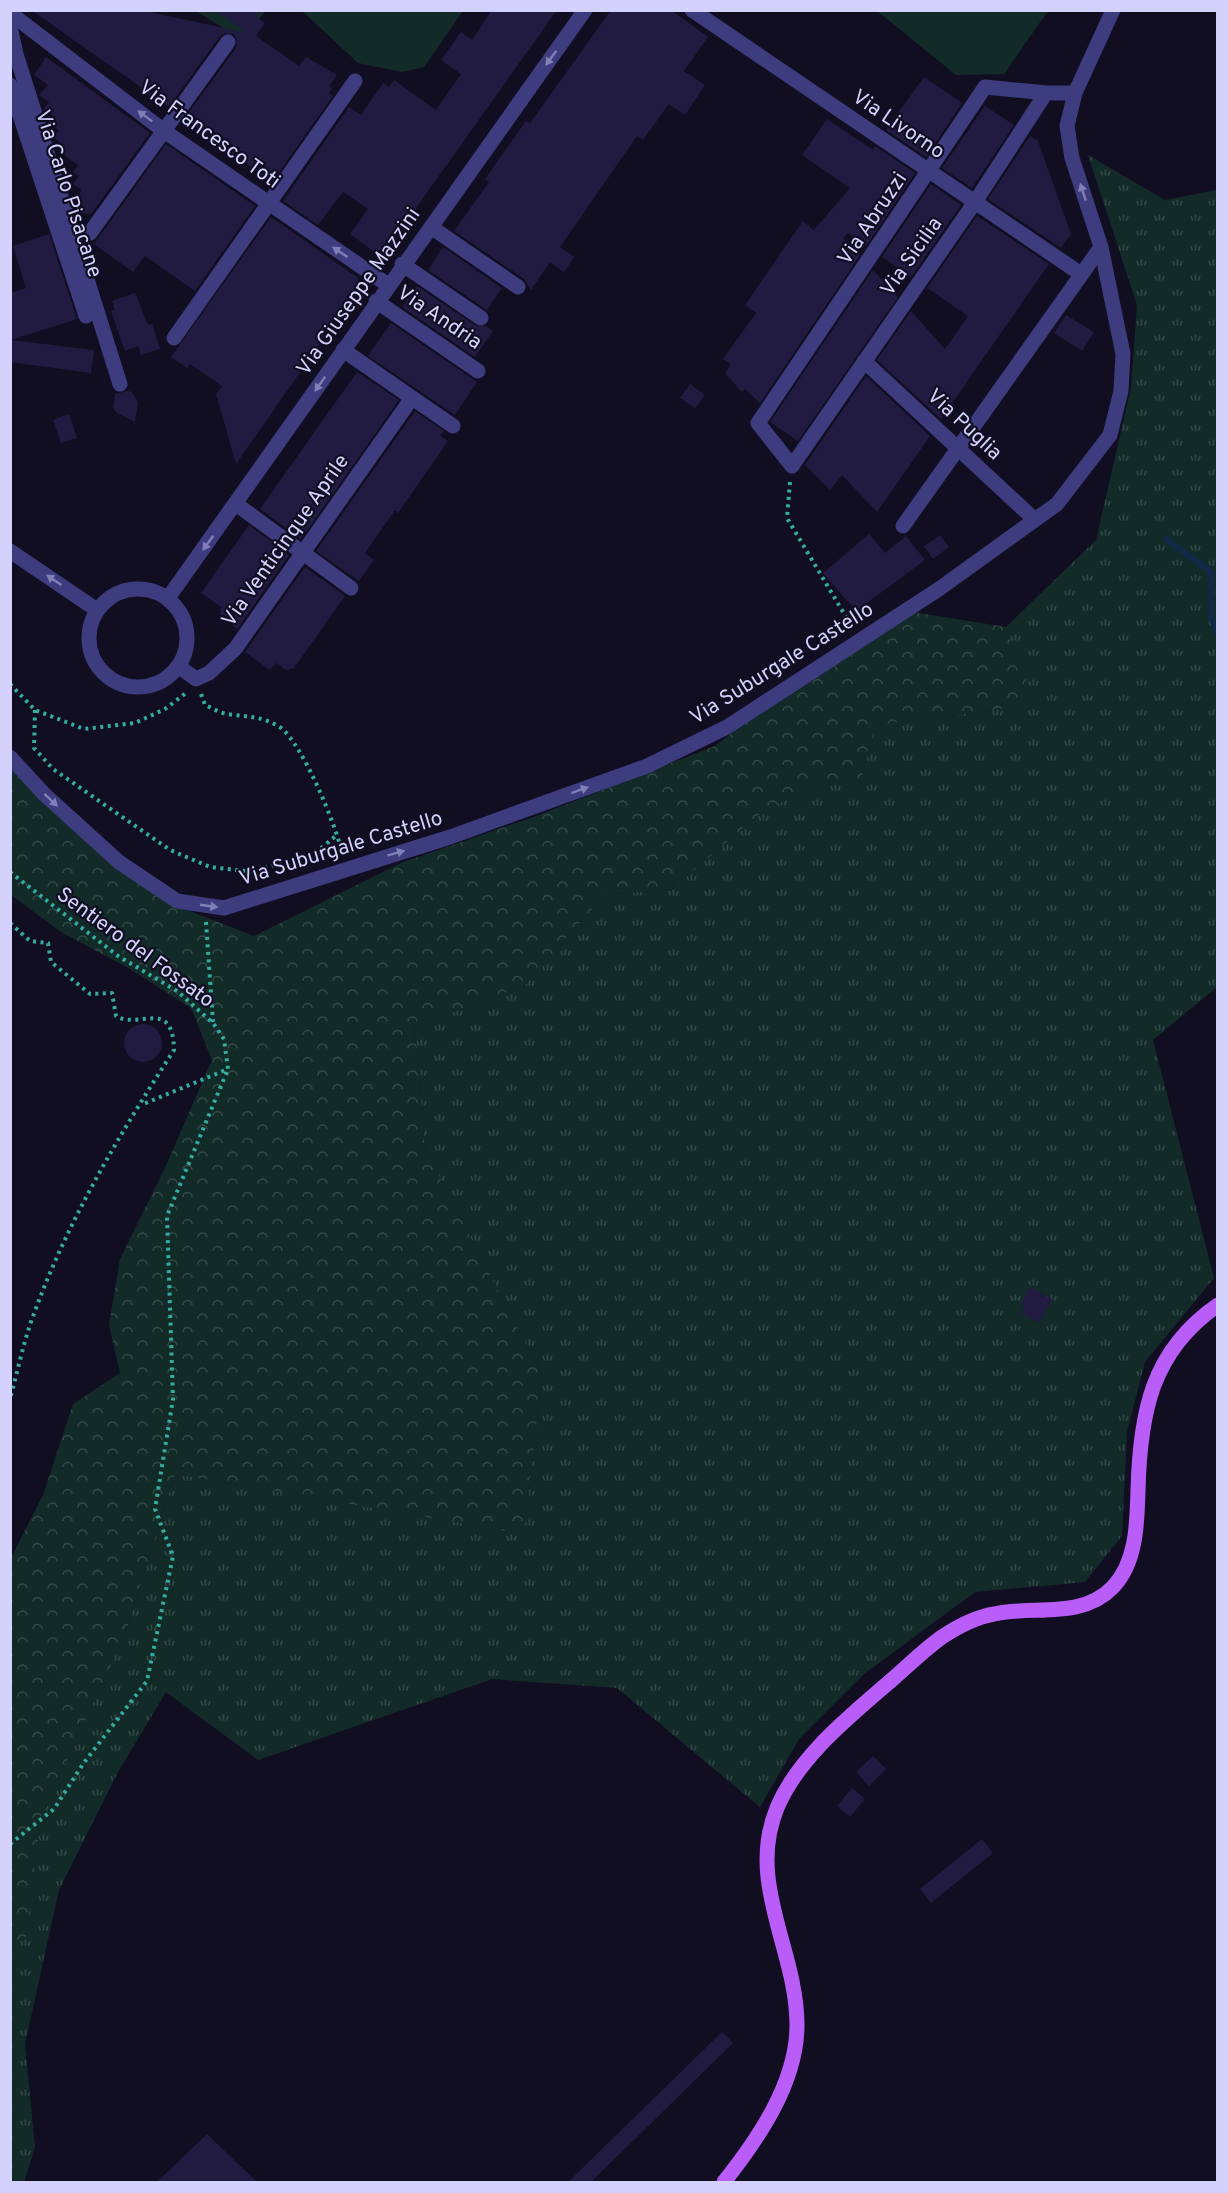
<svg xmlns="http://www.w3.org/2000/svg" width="1228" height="2193" font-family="Overpass,sans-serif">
<defs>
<pattern id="grass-tufts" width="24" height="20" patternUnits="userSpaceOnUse" patternTransform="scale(1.5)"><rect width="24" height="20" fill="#122b29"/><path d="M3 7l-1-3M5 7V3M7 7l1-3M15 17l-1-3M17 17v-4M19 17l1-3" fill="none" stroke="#344949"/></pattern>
<pattern id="forest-crowns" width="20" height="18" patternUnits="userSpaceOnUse" patternTransform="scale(1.5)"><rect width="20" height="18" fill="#122b29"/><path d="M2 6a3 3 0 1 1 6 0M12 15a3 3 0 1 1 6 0" fill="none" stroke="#344949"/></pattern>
</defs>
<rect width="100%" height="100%" fill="#110e21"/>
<path fill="url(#grass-tufts)" d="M 1088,155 L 1165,200 L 1217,190 L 1217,987 L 1153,1040 L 1214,1278 L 1145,1362 L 1127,1432 L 1122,1536 L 1085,1582 L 975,1592 L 864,1674 L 799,1739 L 760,1807 L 617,1688 L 492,1679 L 258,1760 L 166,1692 L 118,1772 L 59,1890 L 25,2044 L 35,2147 L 24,2182 L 11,2182 L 11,1868 L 125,1635 L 175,1474 L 524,1533 L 542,1375 L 425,1149 L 415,1026 L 524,986 L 604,895 L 672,889 L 763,811 L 816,784 L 859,785 L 877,725 L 1035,705 L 1006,627 L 1096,540 L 1131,388 L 1137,305 Z"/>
<path fill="url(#forest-crowns)" d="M 894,609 L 1006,627 L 1036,705 L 877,725 L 859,785 L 816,785 L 763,811 L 672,889 L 604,895 L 524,986 L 415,1026 L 425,1149 L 542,1375 L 524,1534 L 175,1474 L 125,1635 L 41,1816 L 26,1938 L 11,1941 L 11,1558 L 43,1495 L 73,1404 L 120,1373 L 109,1325 L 120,1259 L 164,1170 L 212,1060 L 191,1008 L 130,969 L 61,932 L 11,895 L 11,760 L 174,905 L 254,936 L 401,863 L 539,815 L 715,746 Z"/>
<path fill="#122b29" d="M 196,11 L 265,11 L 243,40 Z
M 302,11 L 463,11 L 424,67 L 402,72 L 358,63 Z
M 877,11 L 1048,10 L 1048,11 L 1004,74 L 956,75 Z"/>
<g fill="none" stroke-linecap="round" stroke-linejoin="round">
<path stroke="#112847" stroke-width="6" d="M 1166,539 L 1211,572 L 1211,617 L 1218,635"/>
</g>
<path fill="#221b41" d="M 31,10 L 140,10 L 248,33 L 214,10 L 260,10 L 256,17 L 265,23 L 256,36 L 299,66 L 306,57 L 337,75 L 329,86 L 332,89 L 329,93 L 333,96 L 272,182 L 184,119 L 236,48 L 237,39 L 233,34 L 225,33 L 220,36 L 169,107 Z
M 492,10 L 557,10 L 381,257 L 350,234 L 368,209 L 343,192 L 318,225 L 283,201 L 349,107 L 361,115 L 383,83 L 389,87 L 394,80 L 436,110 L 461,74 L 441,60 L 461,32 L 472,40 Z
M 611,10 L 671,10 L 708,37 L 684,71 L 705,85 L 685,115 L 669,104 L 643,140 L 637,136 L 560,247 L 574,257 L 564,272 L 550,262 L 531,290 L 524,279 L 454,231 L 489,182 L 485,179 L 526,121 L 530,123 Z
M 46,57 L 150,133 L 91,214 L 81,213 L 82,202 L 76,198 L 82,190 L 73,184 L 79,176 L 73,172 L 78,165 L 59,151 L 63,145 L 53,137 L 59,130 L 47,121 L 56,118 L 44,109 L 49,102 L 39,95 L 48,85 L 34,75 Z
M 924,77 L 962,103 L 926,157 L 886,130 Z
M 985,106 L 1014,125 L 972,188 L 942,168 Z
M 827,119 L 873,150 L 875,146 L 915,173 L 866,246 L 848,233 L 843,238 L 860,255 L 760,403 L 745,389 L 742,392 L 725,373 L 731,364 L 723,359 L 756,313 L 745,305 L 803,221 L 814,230 L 850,188 L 802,155 Z
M 1030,136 L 1038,141 L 1071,234 L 1061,248 L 988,199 Z
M 166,144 L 255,206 L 195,291 L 145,256 L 133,272 L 94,244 Z
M 931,184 L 961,205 L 911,277 L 882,257 Z
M 977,216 L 1049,264 L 941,419 L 877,360 L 911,311 L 945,349 L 968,316 L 927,288 Z
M 271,217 L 358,278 L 358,289 L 236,464 L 216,394 L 222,386 L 190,364 L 187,368 L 171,357 Z
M 49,234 L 77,319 L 11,340 L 94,350 L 91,373 L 10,362 L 10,293 L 26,288 L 13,246 Z
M 443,247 L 502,288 L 487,310 L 428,270 Z
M 873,270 L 898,297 L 798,441 L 770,422 Z
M 417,286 L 476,326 L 486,326 L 493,331 L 475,357 L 402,307 Z
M 135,293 L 148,325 L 152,324 L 160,349 L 141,355 L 138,346 L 125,351 L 111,311 L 115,310 L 112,301 Z
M 1066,315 L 1094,332 L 1082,351 L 1054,333 Z
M 391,323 L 477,382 L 455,415 L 368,356 Z
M 357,372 L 399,400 L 301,539 L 260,509 Z
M 866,376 L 930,436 L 877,512 L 842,475 L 830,490 L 805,465 Z
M 690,384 L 705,395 L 695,408 L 680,398 Z
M 127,391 L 132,392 L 138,402 L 135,422 L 117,413 L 113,408 L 115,394 Z
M 415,411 L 444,431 L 440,436 L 448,441 L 398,513 L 395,510 L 365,553 L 374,560 L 359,581 L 316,551 Z
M 69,414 L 77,438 L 61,443 L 53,420 Z
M 249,525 L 289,555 L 237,629 L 220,616 L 221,607 L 201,593 Z
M 869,534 L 885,553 L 906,536 L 925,560 L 856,611 L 823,573 Z
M 940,535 L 949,547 L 933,559 L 924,546 Z
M 305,567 L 345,596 L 294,668 L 286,670 L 276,663 L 270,670 L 245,652 Z
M124 1043a19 19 0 1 1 38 0a19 19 0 1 1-38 0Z
M 1030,1287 L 1052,1299 L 1039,1323 L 1021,1313 L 1025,1306 L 1021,1303 Z
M 873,1756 L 886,1769 L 869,1786 L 856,1772 Z
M 852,1788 L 865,1799 L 850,1817 L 837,1806 Z
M 982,1839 L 993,1853 L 931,1903 L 920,1889 Z
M 722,2032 L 733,2043 L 591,2182 L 568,2182 Z
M 207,2134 L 257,2182 L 157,2182 Z"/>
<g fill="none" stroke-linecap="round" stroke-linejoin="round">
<path stroke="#34ada1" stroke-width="4" stroke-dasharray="3 4.5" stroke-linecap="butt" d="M 790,482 L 787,518 L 852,627
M 10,684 L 35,710 L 84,729 L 135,723 L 165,709 L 186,693
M 201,694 L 205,705 C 212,708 220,713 227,714 C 246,717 264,716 281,728 C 303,745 336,825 342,853
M 35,710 L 34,748 L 53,769 L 170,850 L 210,867 L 253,872 L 319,850 L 338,834
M 10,872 L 118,956 L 177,991 L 213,1023 L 224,1039 L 228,1069 L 141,1105
M 206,922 L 213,1022
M 10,923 L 30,941 L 48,943 L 51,962 L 90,994 L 112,993 L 116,1016 C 139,1030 173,997 174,1050 C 121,1132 69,1218 35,1311 C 24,1339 18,1370 10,1399
M 10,1844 L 54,1809 L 83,1764 L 147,1681 L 173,1556 L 155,1509 L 173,1399 L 167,1216 L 228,1069"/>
<path stroke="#3c3c7e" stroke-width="15" d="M 692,10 L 1081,274
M 10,13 L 164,131 L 388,285
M 10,27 L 16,54 L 120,384
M 10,85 L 86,316
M 1046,93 L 985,87 L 758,423 L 792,466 L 975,202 L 1046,93 L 1075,93
M 431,227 L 518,287
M 90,233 L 228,42
M 402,264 L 481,318
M 376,301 L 478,371
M 174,338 L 355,81
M 343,350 L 453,426
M 864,361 L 1035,520
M 236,504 L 351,588
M 903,526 L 1101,247
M 10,551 L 97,610
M89 638a49 49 0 1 1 98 0a49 49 0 1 1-98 0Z
M 168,598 L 585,10
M 178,666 L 196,679 L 209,673 L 235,649 L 412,398
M 10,757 L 44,794 L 119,862 L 177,901 L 224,908 L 450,837 L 647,766 L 727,727 L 939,589 L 1057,504 L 1110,435 L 1121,391 L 1123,354 L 1101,247 L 1072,158 L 1067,126 L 1075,93 L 1113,10"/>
<path stroke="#b85df7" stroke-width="15" d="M 724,2182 C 758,2139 797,2083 797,2025 C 797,1950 746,1883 777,1808 C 799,1755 853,1714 895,1677 C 910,1664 925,1649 942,1637 C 957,1627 977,1617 994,1614 C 1034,1605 1081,1620 1113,1587 C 1137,1562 1137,1522 1138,1490 C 1140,1414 1151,1351 1218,1305"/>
</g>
<defs><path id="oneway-solid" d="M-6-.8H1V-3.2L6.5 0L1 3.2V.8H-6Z" transform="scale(1.5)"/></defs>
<g fill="#807fb7">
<use href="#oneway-solid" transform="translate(551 58) rotate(126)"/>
<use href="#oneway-solid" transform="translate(145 116) rotate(-143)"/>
<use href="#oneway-solid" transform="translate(1083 192) rotate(-108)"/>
<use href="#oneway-solid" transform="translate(340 252) rotate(-146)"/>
<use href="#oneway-solid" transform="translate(320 384) rotate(125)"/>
<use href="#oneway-solid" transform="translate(208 543) rotate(126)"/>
<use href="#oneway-solid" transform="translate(54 580) rotate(-146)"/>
<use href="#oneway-solid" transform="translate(580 790) rotate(-20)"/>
<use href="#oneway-solid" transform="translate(51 800) rotate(43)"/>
<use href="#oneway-solid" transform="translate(396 853) rotate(-17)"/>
<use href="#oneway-solid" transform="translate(209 906) rotate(8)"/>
</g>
<g text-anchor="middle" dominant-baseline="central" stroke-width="4.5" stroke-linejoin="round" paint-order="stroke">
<g font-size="21" fill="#d4d1fd" stroke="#110e21">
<text transform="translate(898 125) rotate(34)">Via Livorno</text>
<text transform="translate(209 135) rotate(36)">Via Francesco Toti</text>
<text transform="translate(68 194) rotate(72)">Via Carlo Pisacane</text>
<text transform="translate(873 219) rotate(-56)">Via Abruzzi</text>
<text transform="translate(912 257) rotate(-55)">Via Sicilia</text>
<text transform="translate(359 292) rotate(-55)">Via Giuseppe Mazzini</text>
<text transform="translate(439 318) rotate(34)">Via Andria</text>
<text transform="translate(964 425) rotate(43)">Via Puglia</text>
<text transform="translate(286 541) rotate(-55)">Via Venticinque Aprile</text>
<text transform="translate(782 664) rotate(-32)">Via Suburgale Castello</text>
<text transform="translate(341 849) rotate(-17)">Via Suburgale Castello</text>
<text transform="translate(135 948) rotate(36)">Sentiero del Fossato</text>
</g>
</g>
<rect width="1228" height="2193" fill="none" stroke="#d4d1fd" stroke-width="24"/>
</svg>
